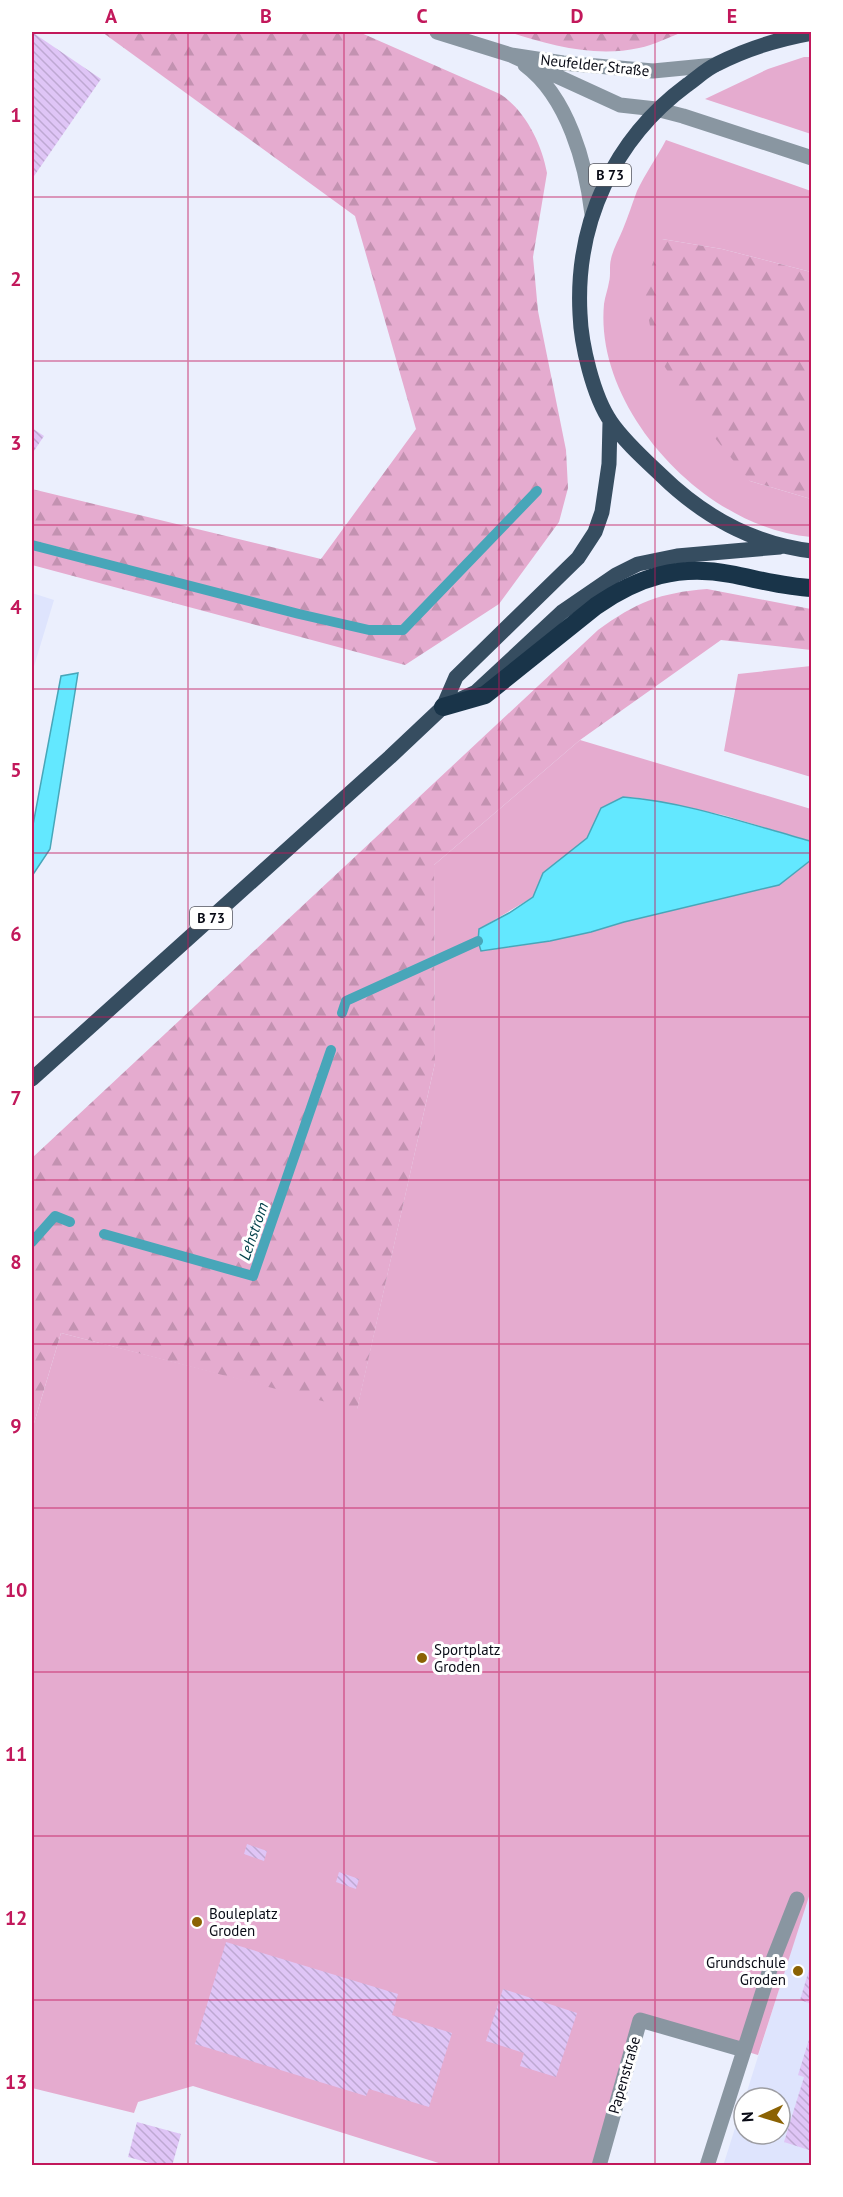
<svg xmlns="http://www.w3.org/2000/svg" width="843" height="2197" font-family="'PT Sans',sans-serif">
<defs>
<pattern id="forest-firs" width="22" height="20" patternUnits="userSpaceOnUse" patternTransform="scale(1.5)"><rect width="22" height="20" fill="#e5abcf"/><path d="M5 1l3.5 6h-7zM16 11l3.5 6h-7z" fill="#c392b1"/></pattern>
<pattern id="building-back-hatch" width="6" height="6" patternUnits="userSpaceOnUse" patternTransform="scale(1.5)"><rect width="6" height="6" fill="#dfc5f6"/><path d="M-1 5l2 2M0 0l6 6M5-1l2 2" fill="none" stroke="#bea8d2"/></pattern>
</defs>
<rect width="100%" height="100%" fill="#ebeffd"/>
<path fill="#dee4fd" d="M 32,593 L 54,600 L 32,673 Z
M 811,1887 L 811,2165 L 723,2166 L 744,2100 L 744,2134 L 780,2134 L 780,2098 L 745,2098 Z"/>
<path fill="#e5abcf" d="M 804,57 L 811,57 L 811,134 L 705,99 L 768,69 Z
M 666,140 L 811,191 L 811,272 L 722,249 L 662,239 L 750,481 L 811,499 L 811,537 C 707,529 594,411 604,304 C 605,296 608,289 609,282 C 611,274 609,266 611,259 C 613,249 619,239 623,229 C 628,217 632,204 637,191 C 645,174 657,157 666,140 Z
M 811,666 L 811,777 L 724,751 L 738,674 Z
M 580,740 L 811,809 L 811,843 L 810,841 L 723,815 L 639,798 L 623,797 L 601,808 L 587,838 L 543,873 L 533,897 L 479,929 L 478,941 L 482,951 L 550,941 L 591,932 L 624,922 L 779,885 L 811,860 L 812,1887 L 758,2055 L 640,2020 L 599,2166 L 445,2165 L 193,2086 L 138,2102 L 134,2113 L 32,2088 L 32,1430 L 61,1333 L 357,1409 L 435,1063 L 434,865 Z"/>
<path fill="url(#forest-firs)" d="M 102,32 L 359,32 L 500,94 C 525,110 542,144 547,173 L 533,257 L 538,311 L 566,450 L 568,488 L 559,522 L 499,604 L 405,665 L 32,565 L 32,489 L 321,559 L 416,429 L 355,216 Z
M 509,32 L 683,32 C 669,37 654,45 639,48 C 595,58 550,45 509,32 Z
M 662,239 L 722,249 L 811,272 L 811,499 L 750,481 L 697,416 L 655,352 L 643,289 Z
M 707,589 L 811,609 L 811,650 L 721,640 L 580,740 L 434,865 L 435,1063 L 357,1410 L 61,1333 L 32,1430 L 32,1158 L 598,630 C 637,602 659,593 707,589 Z"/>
<path fill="#63e8ff" stroke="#48a6b9" stroke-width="1.5" d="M 78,673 L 50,849 L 32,876 L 32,830 L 61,676 Z
M 623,797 C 687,802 748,824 810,841 L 811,860 L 779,885 L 624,922 L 591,932 L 550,941 L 481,951 L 478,941 L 479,929 L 509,913 L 533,897 L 543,873 L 587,838 L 601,808 Z"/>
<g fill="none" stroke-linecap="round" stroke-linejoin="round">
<path stroke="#48a6b9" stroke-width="10" d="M 32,545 L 299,614 L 369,630 L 403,630 L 537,491
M 342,1013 L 346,1001 L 478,941
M 104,1234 L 253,1276 L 331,1050
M 32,1242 L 55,1216 L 70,1222"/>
</g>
<path fill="url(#building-back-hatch)" d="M 32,32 L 101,79 L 32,179 Z
M 32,428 L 44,436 L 32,454 Z
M 247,1844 L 267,1851 L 264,1861 L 244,1854 Z
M 339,1872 L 359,1879 L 356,1889 L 336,1882 Z
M 226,1942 L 398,1994 L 392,2015 L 452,2033 L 429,2107 L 369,2089 L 366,2096 L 195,2044 Z
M 811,1963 L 812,1963 L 812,2004 L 800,2000 Z
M 503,1989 L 577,2013 L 556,2077 L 520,2066 L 524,2053 L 486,2041 Z
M 811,2033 L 812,2033 L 812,2151 L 784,2142 L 804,2077 L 798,2075 Z
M 137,2122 L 181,2134 L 172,2166 L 161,2166 L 128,2157 Z"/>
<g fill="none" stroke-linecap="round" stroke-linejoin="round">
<path stroke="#8996a1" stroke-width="15" d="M 437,32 L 511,55 L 563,63 L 653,71 L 715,65
M 511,55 L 620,105 L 656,109 L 683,116 L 812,158
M 525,65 C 568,97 586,164 592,214
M 599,2166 L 640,2020 L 744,2050
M 707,2166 L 773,1960 L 797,1899"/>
<path stroke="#364d60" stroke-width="15" d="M 812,33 C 779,39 746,49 717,64 C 706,69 697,78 687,85 C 614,139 575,223 580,314 C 581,344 593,396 611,422 C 624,441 644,459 661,475 C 703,516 753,544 812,551
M 443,707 L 456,677 L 578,558 L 595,532 L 602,512 L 609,464 L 610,422
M 32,1079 L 390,757 L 443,707 L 476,692 L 562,612 L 616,575 L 638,564 L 677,556 L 780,547"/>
<path stroke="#193449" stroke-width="18" d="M 443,707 L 485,695 L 596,606 C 638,577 679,564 730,574 C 757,579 784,587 812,588"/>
</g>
<path fill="none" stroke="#c2185b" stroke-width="1.5" stroke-opacity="0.55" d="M 188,32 L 188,2166M 344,32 L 344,2166M 499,32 L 499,2166M 655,32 L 655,2166M 32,197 L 812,197M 32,361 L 812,361M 32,525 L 812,525M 32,689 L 812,689M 32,853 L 812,853M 32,1017 L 812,1017M 32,1180 L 812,1180M 32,1344 L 812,1344M 32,1508 L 812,1508M 32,1672 L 812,1672M 32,1836 L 812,1836M 32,2000 L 812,2000"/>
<g fill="#8b6203" stroke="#fff" stroke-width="2">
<circle cx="422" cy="1658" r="6"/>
<circle cx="197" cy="1922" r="6"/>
<circle cx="798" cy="1971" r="6"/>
</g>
<g text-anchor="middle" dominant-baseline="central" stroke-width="6" stroke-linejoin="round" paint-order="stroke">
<g fill="#fff" stroke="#53545c" stroke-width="1.5">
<rect x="589" y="164" width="42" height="22" rx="4.5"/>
<rect x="190" y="907" width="42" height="22" rx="4.5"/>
</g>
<g font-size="14" font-weight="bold" fill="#090b16">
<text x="610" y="175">B 73</text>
<text x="211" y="918">B 73</text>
</g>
<g font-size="15" fill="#090b16" stroke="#fff">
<text transform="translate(595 65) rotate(6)">Neufelder Straße</text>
<text transform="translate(624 2075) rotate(-74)">Papenstraße</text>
</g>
<g font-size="15" fill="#090b16" stroke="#fff" text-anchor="start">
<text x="434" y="1649">Sportplatz<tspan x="434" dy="17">Groden</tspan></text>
<text x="209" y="1913">Bouleplatz<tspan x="209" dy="17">Groden</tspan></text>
<text x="786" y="1962" text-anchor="end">Grundschule<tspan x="786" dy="17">Groden</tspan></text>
</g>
<g font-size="16" font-style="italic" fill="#003f49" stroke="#fff">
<text transform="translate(253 1231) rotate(-71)">Lehstrom</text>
</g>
</g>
<rect width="843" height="2197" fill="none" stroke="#ffffff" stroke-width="66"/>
<g transform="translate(762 2116) rotate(266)"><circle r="28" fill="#ffffff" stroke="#9d9da2" stroke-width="1.5"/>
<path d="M0-4.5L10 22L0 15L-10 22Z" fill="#8b6203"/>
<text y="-9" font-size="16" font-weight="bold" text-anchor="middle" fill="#090b16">N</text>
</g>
<rect x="33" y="33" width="777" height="2131" fill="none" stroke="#c2185b" stroke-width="2"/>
<g font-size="20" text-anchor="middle" font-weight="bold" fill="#c2185b">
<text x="111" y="23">A</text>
<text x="266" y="23">B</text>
<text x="422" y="23">C</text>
<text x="577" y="23">D</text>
<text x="732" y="23">E</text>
<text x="16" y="122">1</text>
<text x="16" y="286">2</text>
<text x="16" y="450">3</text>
<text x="16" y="614">4</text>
<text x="16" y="777">5</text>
<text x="16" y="941">6</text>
<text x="16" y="1105">7</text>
<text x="16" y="1269">8</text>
<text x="16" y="1433">9</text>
<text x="16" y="1597">10</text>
<text x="16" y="1761">11</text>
<text x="16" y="1925">12</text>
<text x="16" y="2089">13</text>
</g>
</svg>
